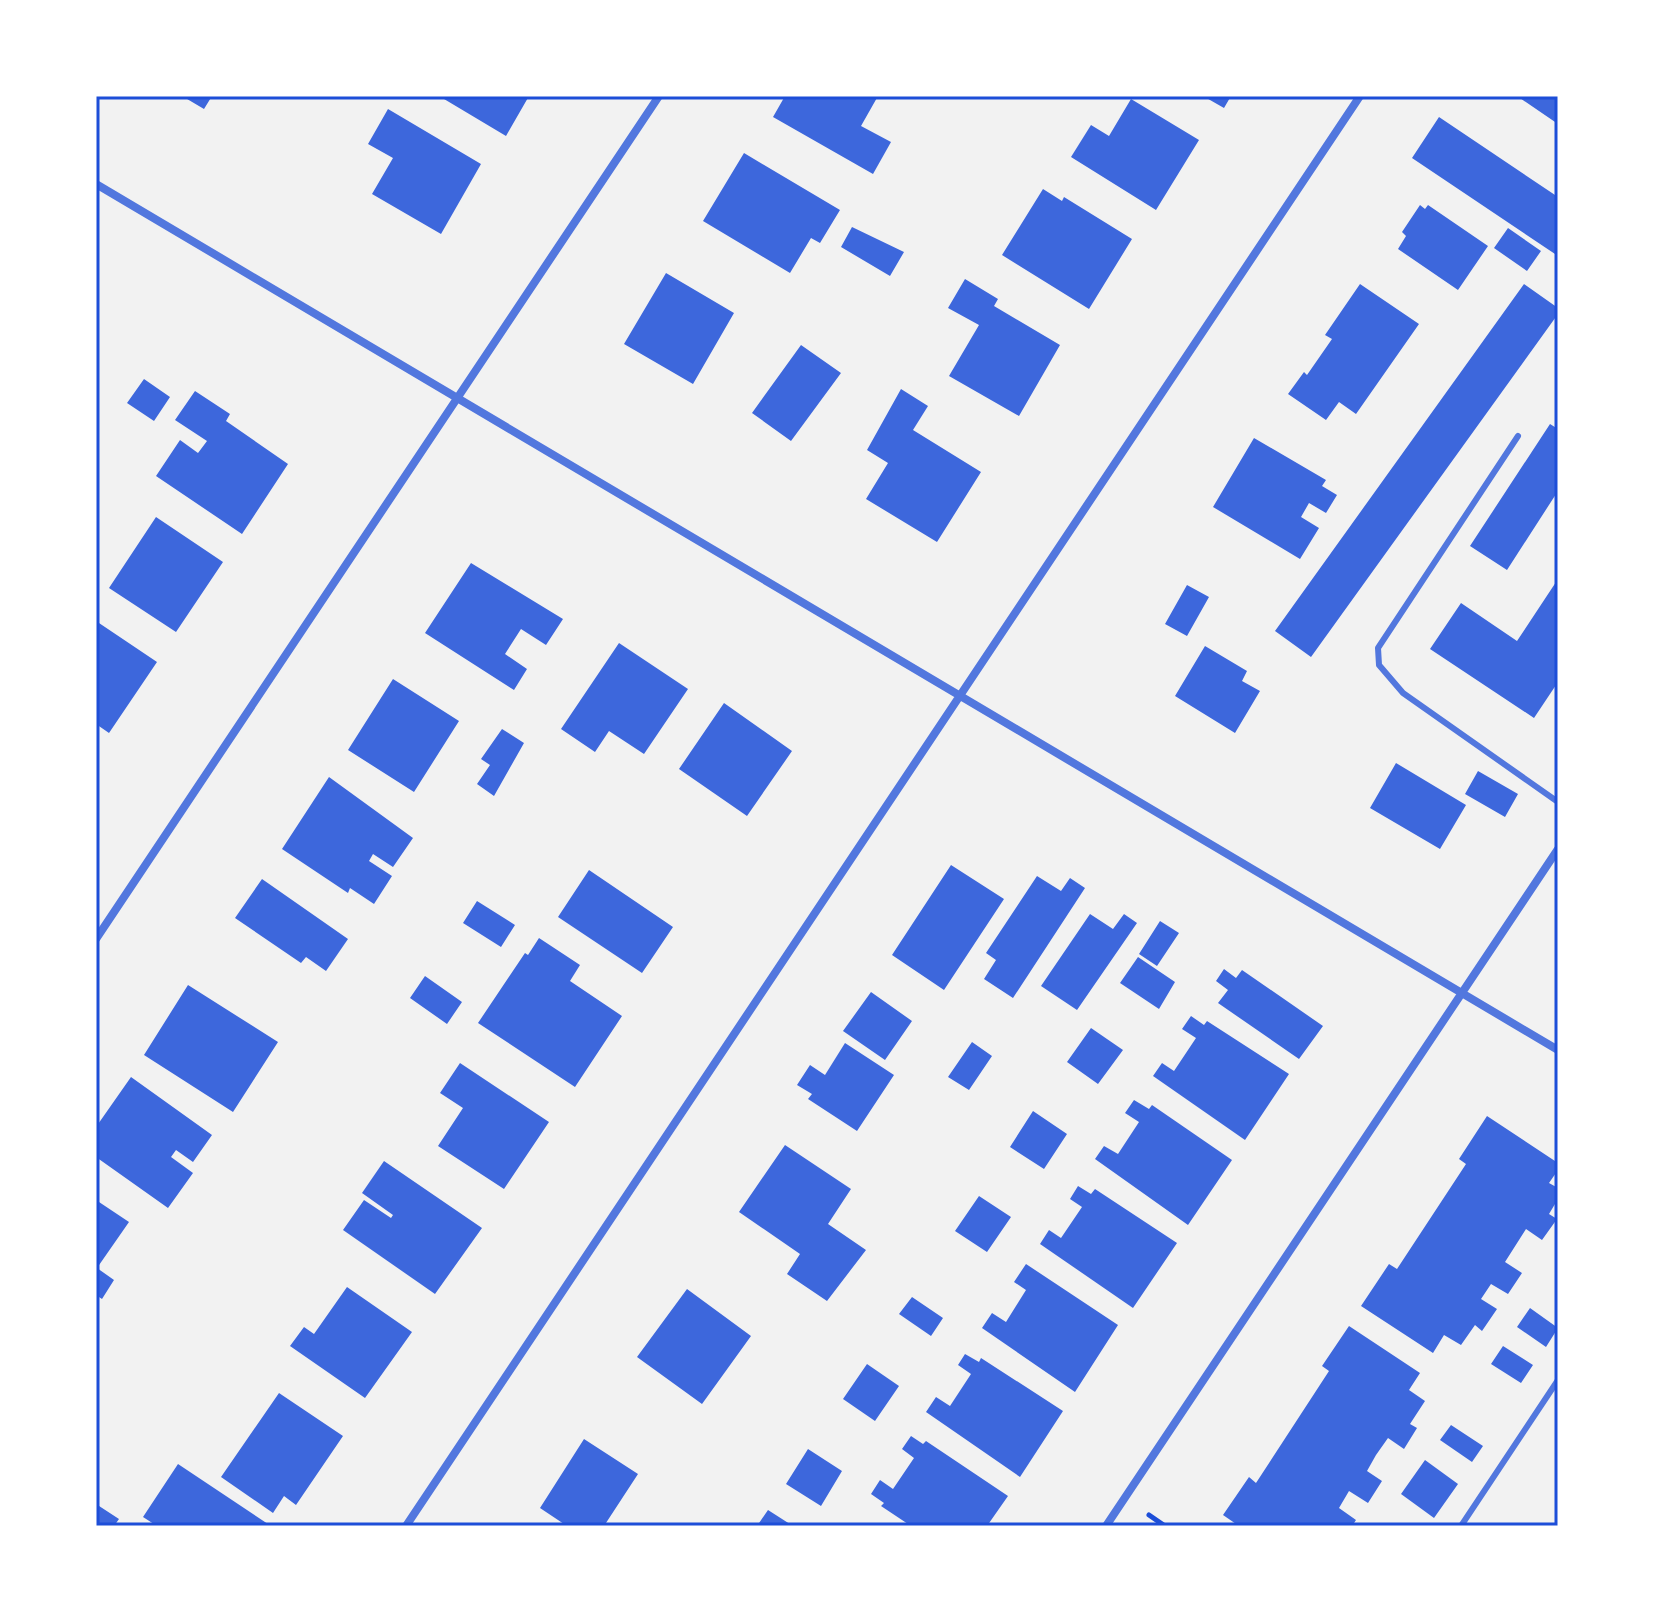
<svg xmlns="http://www.w3.org/2000/svg" width="1654" height="1622" font-family="'PT Sans',sans-serif">
<rect width="100%" height="100%" fill="#f2f2f2"/>
<path fill="#3d67dc" d="M 182,96 L 212,96 L 204,109 Z
M 439,96 L 529,96 L 506,136 Z
M 785,96 L 878,96 L 861,126 L 891,142 L 873,174 L 773,117 Z
M 1203,96 L 1231,96 L 1224,108 Z
M 1517,96 L 1558,96 L 1558,124 Z
M 1131,99 L 1199,140 L 1156,210 L 1071,157 L 1091,125 L 1109,136 Z
M 388,109 L 481,164 L 441,234 L 372,194 L 393,158 L 368,144 Z
M 1439,117 L 1558,197 L 1558,256 L 1412,158 Z
M 744,153 L 840,210 L 820,243 L 811,238 L 790,273 L 703,221 Z
M 1043,189 L 1062,201 L 1064,197 L 1132,239 L 1089,309 L 1002,255 Z
M 1420,205 L 1425,209 L 1428,205 L 1488,246 L 1458,290 L 1398,249 L 1406,236 L 1402,232 Z
M 852,227 L 904,252 L 890,276 L 841,247 Z
M 1508,228 L 1541,251 L 1527,271 L 1494,248 Z
M 666,273 L 734,313 L 693,384 L 624,344 Z
M 965,279 L 998,299 L 994,306 L 1060,345 L 1019,416 L 949,376 L 979,325 L 948,308 Z
M 1360,284 L 1419,324 L 1356,414 L 1339,402 L 1326,420 L 1288,394 L 1304,372 L 1307,375 L 1332,339 L 1325,335 Z
M 1524,284 L 1558,308 L 1558,314 L 1311,657 L 1275,631 Z
M 801,345 L 841,373 L 791,441 L 752,413 Z
M 144,379 L 170,397 L 154,421 L 127,403 Z
M 901,389 L 928,406 L 913,430 L 981,472 L 937,542 L 866,499 L 888,463 L 867,450 Z
M 195,391 L 230,414 L 226,421 L 288,464 L 242,534 L 156,476 L 180,440 L 198,453 L 207,441 L 175,420 Z
M 1550,424 L 1558,429 L 1558,491 L 1507,570 L 1470,546 Z
M 1254,438 L 1326,480 L 1322,486 L 1337,495 L 1326,513 L 1309,503 L 1301,517 L 1319,528 L 1300,559 L 1213,507 Z
M 156,517 L 223,562 L 176,632 L 109,588 Z
M 471,563 L 563,619 L 546,645 L 521,629 L 505,654 L 527,669 L 514,690 L 425,633 Z
M 1558,579 L 1558,682 L 1534,718 L 1430,649 L 1461,603 L 1517,641 Z
M 1187,585 L 1209,597 L 1187,636 L 1165,624 Z
M 96,621 L 157,662 L 109,733 L 96,724 Z
M 619,643 L 688,689 L 644,754 L 609,731 L 595,752 L 561,729 Z
M 1205,646 L 1247,671 L 1242,681 L 1260,691 L 1235,733 L 1175,696 Z
M 393,679 L 459,721 L 414,792 L 348,750 Z
M 724,703 L 792,751 L 747,816 L 679,769 Z
M 502,729 L 524,743 L 494,796 L 477,784 L 490,765 L 481,759 Z
M 1396,763 L 1466,805 L 1440,849 L 1370,808 Z
M 1478,771 L 1518,794 L 1505,817 L 1465,794 Z
M 329,777 L 413,838 L 393,867 L 373,854 L 369,861 L 392,876 L 374,904 L 350,888 L 348,893 L 282,849 Z
M 951,865 L 1004,899 L 944,990 L 892,955 Z
M 589,870 L 673,927 L 642,973 L 558,917 Z
M 1037,876 L 1061,891 L 1070,878 L 1085,888 L 1013,998 L 984,979 L 996,960 L 986,953 Z
M 262,879 L 348,939 L 326,971 L 306,957 L 301,963 L 235,918 Z
M 477,901 L 515,925 L 501,947 L 463,923 Z
M 1090,914 L 1113,929 L 1124,914 L 1137,923 L 1077,1010 L 1041,986 Z
M 1160,921 L 1179,933 L 1157,966 L 1139,954 Z
M 539,938 L 580,965 L 570,981 L 622,1016 L 575,1087 L 478,1023 L 525,953 L 528,955 Z
M 1138,957 L 1175,982 L 1159,1009 L 1120,983 Z
M 1224,969 L 1236,978 L 1242,970 L 1323,1026 L 1299,1059 L 1218,1003 L 1228,990 L 1216,981 Z
M 425,976 L 462,1002 L 447,1024 L 410,998 Z
M 188,985 L 278,1042 L 233,1112 L 144,1055 Z
M 871,992 L 912,1021 L 885,1060 L 843,1031 Z
M 1191,1016 L 1204,1025 L 1207,1021 L 1289,1074 L 1245,1140 L 1153,1076 L 1162,1063 L 1174,1071 L 1196,1038 L 1182,1029 Z
M 1091,1028 L 1123,1050 L 1098,1084 L 1067,1062 Z
M 972,1042 L 992,1056 L 969,1090 L 948,1077 Z
M 845,1043 L 894,1075 L 857,1131 L 808,1099 L 812,1094 L 797,1085 L 810,1065 L 825,1075 Z
M 460,1063 L 549,1122 L 504,1189 L 438,1146 L 463,1108 L 440,1093 Z
M 131,1077 L 212,1135 L 193,1162 L 176,1150 L 171,1157 L 193,1173 L 168,1208 L 96,1157 L 96,1127 Z
M 1134,1100 L 1149,1109 L 1152,1105 L 1232,1160 L 1188,1225 L 1095,1159 L 1104,1146 L 1118,1154 L 1139,1122 L 1125,1113 Z
M 1033,1111 L 1067,1134 L 1044,1169 L 1010,1147 Z
M 1487,1116 L 1558,1163 L 1558,1170 L 1549,1183 L 1558,1188 L 1558,1199 L 1549,1214 L 1557,1219 L 1542,1240 L 1526,1229 L 1505,1262 L 1522,1273 L 1508,1294 L 1491,1284 L 1481,1299 L 1497,1309 L 1482,1331 L 1475,1325 L 1461,1345 L 1444,1335 L 1433,1353 L 1361,1306 L 1389,1264 L 1397,1269 L 1466,1164 L 1459,1159 Z
M 785,1145 L 851,1189 L 828,1224 L 866,1250 L 827,1301 L 787,1274 L 800,1254 L 739,1212 Z
M 384,1161 L 482,1228 L 435,1294 L 343,1230 L 364,1200 L 391,1218 L 393,1215 L 362,1193 Z
M 1078,1186 L 1091,1194 L 1095,1189 L 1177,1243 L 1133,1308 L 1040,1244 L 1049,1230 L 1061,1238 L 1082,1207 L 1070,1199 Z
M 979,1196 L 1011,1217 L 987,1252 L 955,1231 Z
M 96,1200 L 129,1222 L 97,1268 L 114,1280 L 102,1299 L 96,1295 Z
M 1026,1264 L 1118,1325 L 1075,1392 L 982,1328 L 992,1313 L 1006,1322 L 1026,1290 L 1014,1282 Z
M 347,1287 L 412,1332 L 365,1398 L 290,1346 L 304,1327 L 314,1334 Z
M 687,1289 L 751,1336 L 702,1404 L 637,1357 Z
M 912,1297 L 943,1318 L 931,1336 L 899,1314 Z
M 1530,1308 L 1558,1328 L 1546,1347 L 1517,1327 Z
M 1349,1326 L 1420,1373 L 1409,1390 L 1425,1401 L 1410,1424 L 1417,1428 L 1404,1449 L 1388,1438 L 1376,1455 L 1367,1471 L 1382,1481 L 1368,1503 L 1349,1491 L 1339,1508 L 1356,1520 L 1352,1526 L 1239,1526 L 1223,1515 L 1249,1477 L 1256,1483 L 1329,1371 L 1322,1366 Z
M 1503,1346 L 1533,1365 L 1521,1383 L 1491,1364 Z
M 965,1354 L 979,1362 L 981,1358 L 1063,1411 L 1020,1477 L 926,1412 L 936,1397 L 950,1406 L 971,1374 L 958,1365 Z
M 867,1364 L 899,1386 L 875,1421 L 843,1399 Z
M 279,1393 L 343,1436 L 296,1505 L 284,1496 L 273,1513 L 221,1477 Z
M 1451,1425 L 1483,1446 L 1472,1462 L 1440,1440 Z
M 911,1436 L 923,1444 L 926,1441 L 1008,1496 L 987,1526 L 911,1526 L 881,1506 L 884,1503 L 871,1494 L 880,1480 L 893,1489 L 914,1458 L 902,1449 Z
M 584,1439 L 638,1474 L 604,1526 L 567,1526 L 540,1508 Z
M 808,1449 L 842,1471 L 821,1506 L 786,1484 Z
M 1425,1460 L 1458,1484 L 1434,1518 L 1401,1494 Z
M 178,1464 L 271,1526 L 157,1526 L 143,1517 Z
M 96,1504 L 119,1519 L 114,1526 L 96,1526 Z
M 768,1510 L 793,1526 L 757,1526 Z"/>
<g fill="none" stroke-linecap="round" stroke-linejoin="round">
<path stroke="#1d4ed8" stroke-width="5" d="M 1149,1515 L 1165,1526"/>
<path stroke="#5277de" stroke-width="6" d="M 1518,436 L 1378,648 L 1379,665 L 1403,693 L 1558,802
M 1461,1526 L 1558,1380"/>
<path stroke="#5277de" stroke-width="8" d="M 96,184 L 1558,1050
M 96,939 L 659,96
M 406,1526 L 1360,96
M 1106,1526 L 1558,849"/>
</g>
<rect width="1654" height="1622" fill="none" stroke="#ffffff" stroke-width="196"/>
<rect x="98" y="98" width="1458" height="1426" fill="none" stroke="#1d4ed8" stroke-width="3"/>
</svg>
